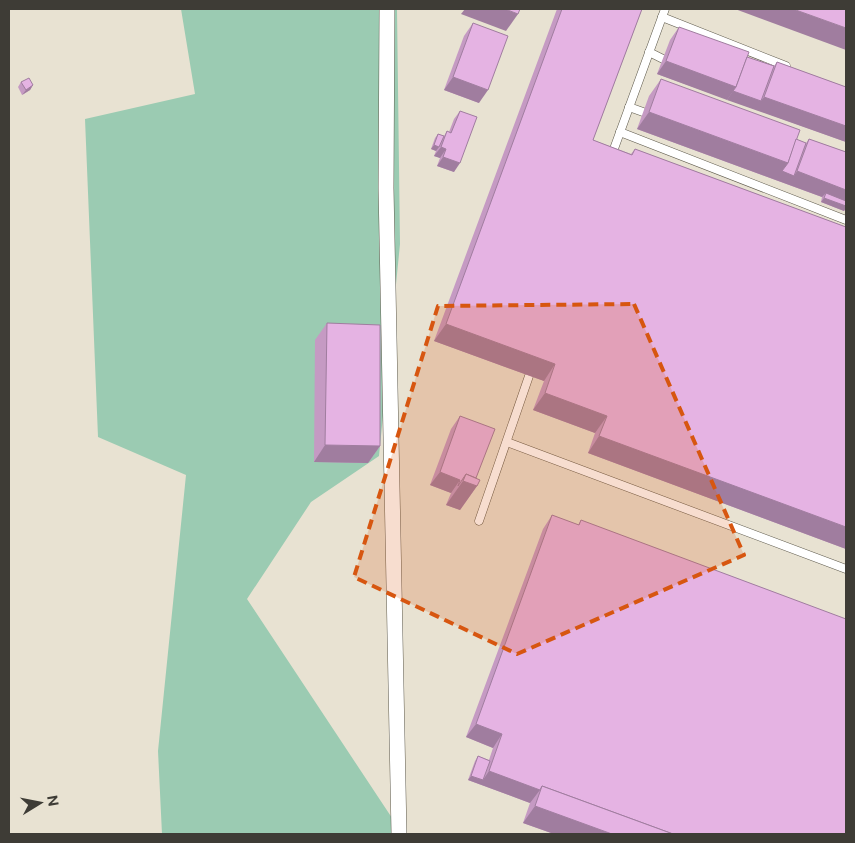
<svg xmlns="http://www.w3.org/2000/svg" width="855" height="843" viewBox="0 0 855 843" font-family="'Public Sans',sans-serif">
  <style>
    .green { fill: #9bcbb2 }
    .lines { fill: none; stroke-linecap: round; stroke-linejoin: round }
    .service-casing { stroke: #5f5b4d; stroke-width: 9 }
    .minor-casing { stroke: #5f5b4d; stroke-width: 16 }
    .service { stroke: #fff; stroke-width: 8 }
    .minor { stroke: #fff; stroke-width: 15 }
    .wall { fill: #c59ac3 }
    .shaded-wall { fill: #a07d9f }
    .building { fill: #e5b3e3; stroke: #a07d9f }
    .marked { fill: #d75610; fill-opacity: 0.2; stroke: #d75610; stroke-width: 4; stroke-dasharray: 10 6; stroke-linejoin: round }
  </style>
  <rect width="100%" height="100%" fill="#e8e2d2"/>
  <path class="green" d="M181,9H397L400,244L379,456L311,502L247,599L398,827L399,834H162L158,751L186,475L98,437L85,119L195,94Z"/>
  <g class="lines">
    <defs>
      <g id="service">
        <path d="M662,17L786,66"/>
        <path d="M649,52L663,59"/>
        <path d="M629,107L643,112"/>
        <path d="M620,132L846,220"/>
        <path d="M611,157L665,9"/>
        <path d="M507,442L846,569"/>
        <path d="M479,521L529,376"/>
      </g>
      <path id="minor" d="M387,9L386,188L399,834"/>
    </defs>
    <use href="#service" class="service-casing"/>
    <use href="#minor" class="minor-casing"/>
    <use href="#service" class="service"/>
    <use href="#minor" class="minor"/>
  </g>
  <g class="wall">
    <path d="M557,9H642L593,140L631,154L635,149L846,227V549L588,453L595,433L533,410L544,381L434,341Z"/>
    <path d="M473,23L479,103L444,90L464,36Z"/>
    <path d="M679,27L747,57L774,66L777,62L846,87V142L657,74L670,40Z"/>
    <path d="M661,79L796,139L806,143L809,139L846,152V208L844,211L821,202L822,197L637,129L649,96Z"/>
    <path d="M21,82L33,85L30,90L22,95L18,87Z"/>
    <path d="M460,111L454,172L437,166L440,158L434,156L436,151L431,149L435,138L438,134L444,136L447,131L449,132L454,119Z"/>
    <path d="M327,323L380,446L368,463L314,462L315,340Z"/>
    <path d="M460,416L476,478L477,486L460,510L446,505L451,493L430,485L451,429Z"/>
    <path d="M552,515L578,525L581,520L846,834H554L523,823L530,803L468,780L475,761L478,756L489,760L493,748L466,737L543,529Z"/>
  </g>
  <g class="shaded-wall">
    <path d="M465,9H505L518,14L506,31L461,14Z"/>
    <path d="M735,9H793L846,28V50Z"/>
    <path d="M666,61L736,87L727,100L657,74Z"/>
    <path d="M453,77L488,90L479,103L444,90Z"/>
    <path d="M33,85L30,90L22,95L26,90Z"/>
    <path d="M733,91L761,101L764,97L846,126V142L727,100Z"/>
    <path d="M649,112L788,163L794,176L797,171L846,190V206L826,193L822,197L637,129Z"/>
    <path d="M434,145L439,147L436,151L431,149Z"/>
    <path d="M441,147L446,149L440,158L434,156Z"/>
    <path d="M443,157L460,163L454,172L437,166Z"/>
    <path d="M824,198L846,206V208L844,211L821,202Z"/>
    <path d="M446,324L555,364L544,381L434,341Z"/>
    <path d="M545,393L607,416L595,433L533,410Z"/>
    <path d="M599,436L846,527V549L588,453Z"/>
    <path d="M325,445L380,446L368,463L314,462Z"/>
    <path d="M440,472L460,480L451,493L430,485Z"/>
    <path d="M463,481L477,486L460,510L446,505Z"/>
    <path d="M476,724L502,734L493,748L466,737Z"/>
    <path d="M489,771L540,790L530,803L468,780L471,776L483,780Z"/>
    <path d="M535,806L612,834H554L523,823Z"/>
  </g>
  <g class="building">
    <path d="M505,9H520L518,14Z"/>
    <path d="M562,9H642L593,140L632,155L635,149L846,227V527L599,436L607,416L545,393L555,364L446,324Z"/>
    <path d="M793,9H846V28Z"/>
    <path d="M473,23L508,36L488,90L453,77Z"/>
    <path d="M679,27L749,52L736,87L666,61Z"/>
    <path d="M747,57L774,66L761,101L733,91L736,87Z"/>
    <path d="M777,62L846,87V126L764,97Z"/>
    <path d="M29,78L33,85L26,90L21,82Z"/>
    <path d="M661,79L800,130L788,163L649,112Z"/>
    <path d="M460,111L477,117L460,163L443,157L446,149L441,147L447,131L451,133Z"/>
    <path d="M438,134L444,136L439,147L434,145Z"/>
    <path d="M796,139L806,143L794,176L782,171L788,163Z"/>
    <path d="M809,139L846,152V190L797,171Z"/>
    <path d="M826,193L846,201V206L824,198Z"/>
    <path d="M327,323L380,325V446L325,445Z"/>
    <path d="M460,416L495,429L476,478L466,474L458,486L460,480L440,472Z"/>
    <path d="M466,474L480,480L477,486L463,481Z"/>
    <path d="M552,515L579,525L581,520L846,619V834H673L542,786L540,790L489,771L502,734L476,724Z"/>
    <path d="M478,756L490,761L483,780L471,776Z"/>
    <path d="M542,786L673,834H612L535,806Z"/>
  </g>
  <path class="marked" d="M634,304L744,555L517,654L354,577L438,306Z"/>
  <rect width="855" height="843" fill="none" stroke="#3e3c36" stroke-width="20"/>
  <g transform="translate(40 803) rotate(80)" stroke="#e8e2d2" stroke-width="4" paint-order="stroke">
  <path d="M0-4L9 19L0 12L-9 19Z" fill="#3e3c36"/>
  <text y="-8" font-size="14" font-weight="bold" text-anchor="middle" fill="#3e3c36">N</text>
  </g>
</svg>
